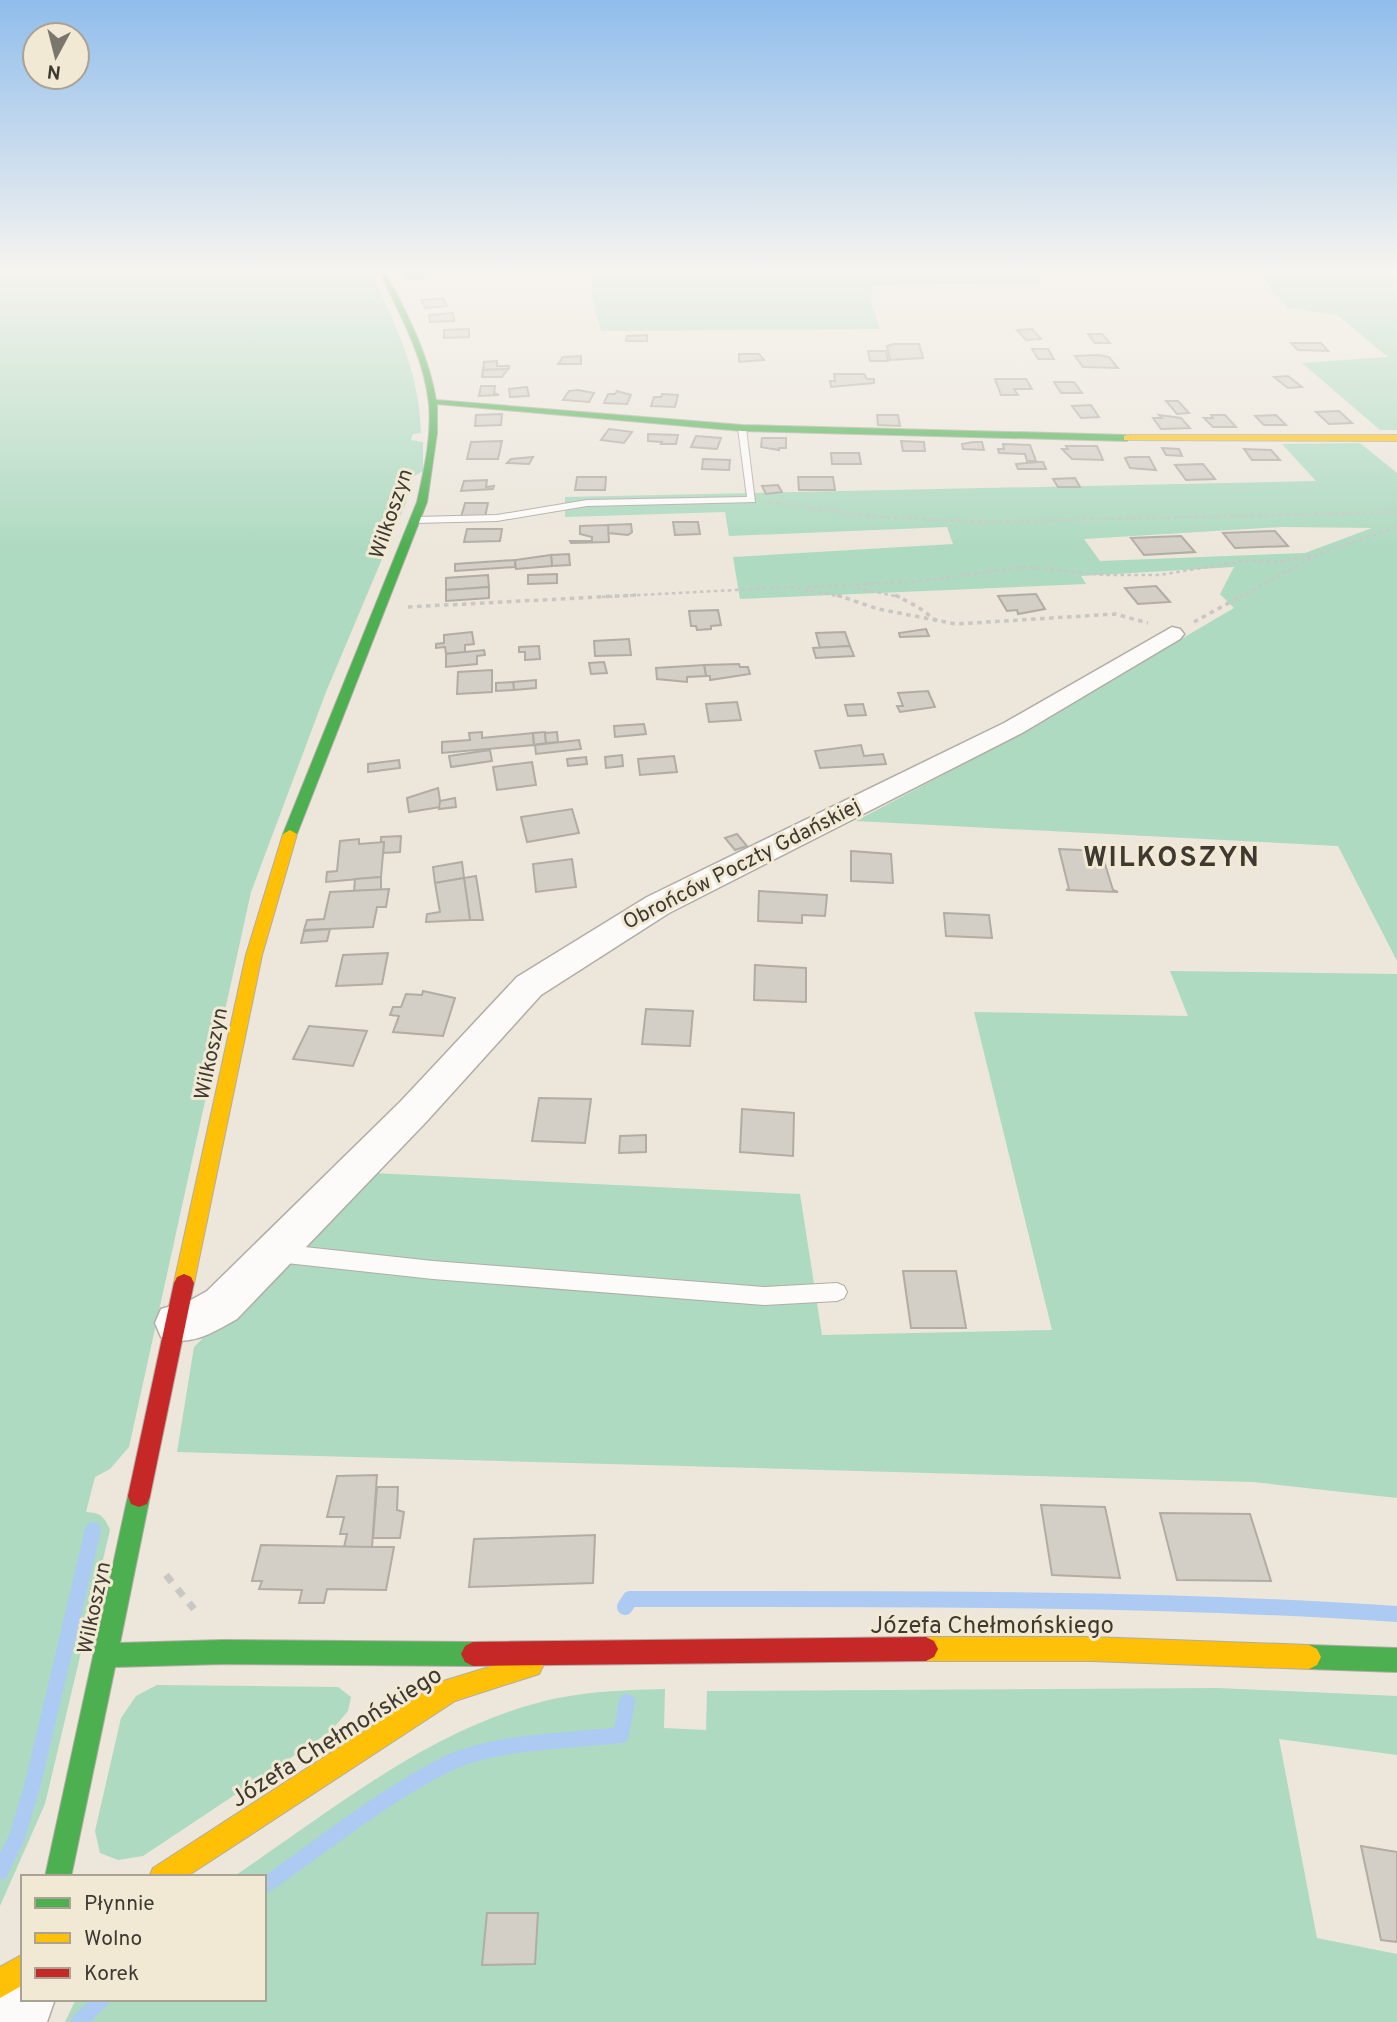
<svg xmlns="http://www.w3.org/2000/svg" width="1397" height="2022" viewBox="0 0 1397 2022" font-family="Overpass,sans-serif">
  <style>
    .green { fill: #aedac1; fill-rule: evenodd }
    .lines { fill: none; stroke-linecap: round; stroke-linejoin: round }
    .stream { stroke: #adcbf2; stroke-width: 16 }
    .building { fill: #d3cec6; stroke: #b1ada4; stroke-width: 2 }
    .lane-casing { stroke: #b1ada5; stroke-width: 2 }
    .street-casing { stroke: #b1ada5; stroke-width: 3 }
    .fast-casing { stroke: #b1ada5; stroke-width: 2 }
    .slow-casing { stroke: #b1ada5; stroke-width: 2 }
    .jam-casing { stroke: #b1ada5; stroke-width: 2 }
    .path-far2 { stroke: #c9c7c4; stroke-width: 2.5; stroke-dasharray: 3.5 3.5; stroke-linecap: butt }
    .path-far1 { stroke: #c9c7c4; stroke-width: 3.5; stroke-dasharray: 4.5 4.5; stroke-linecap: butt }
    .path { stroke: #c9c7c4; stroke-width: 7; stroke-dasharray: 9 9; stroke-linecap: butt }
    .lane { fill: #fcfbfa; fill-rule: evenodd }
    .street { fill: #fcfbfa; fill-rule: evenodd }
    .fast { fill: #4caf50; fill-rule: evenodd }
    .slow { fill: #ffc107; fill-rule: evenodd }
    .jam { fill: #c62828; fill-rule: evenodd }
    .labels { text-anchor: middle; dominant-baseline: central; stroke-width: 6; stroke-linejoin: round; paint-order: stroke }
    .street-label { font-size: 21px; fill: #3e3a32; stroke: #f2e9d5 }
    .near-street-label { font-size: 24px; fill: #3e3a32; stroke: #f2e9d5 }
    .district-label { font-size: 28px; font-weight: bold; letter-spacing: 2px; fill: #3e3a32; stroke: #f2e9d5 }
  </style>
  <rect width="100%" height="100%" fill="#ece6db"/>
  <g class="green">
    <path d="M0,267H368C395,324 419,369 421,433L413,434L411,440L423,442V471L411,478L406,502L326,692L251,892L129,1447L110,1469L95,1477L86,1512C101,1513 104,1516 110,1530L45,1804L0,1906Z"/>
    <path d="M521,267H1033L1041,283L874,285L870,299L880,329L601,331L591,294L594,276L523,277Z"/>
    <path d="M1253,267H1397V430H1380L1302,363L1388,357L1337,315L1288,308Z"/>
    <path d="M1360,443L1397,473V961L1338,846L856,821L1009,740L1234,608L1220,594L1234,567L1081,576L1086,584L740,599L733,557L953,544L947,527L729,536L725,512L565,517V497L1316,481L1282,444ZM1282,527L1372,528L1305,553L1100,561L1084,539Z"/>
    <path d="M1170,971L1397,974V1498L1253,1482L177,1452L194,1347L373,1173L800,1194L822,1335L1052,1330L974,1012L1188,1016Z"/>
    <path d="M157,1685L338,1687L351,1697L348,1711L331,1731L143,1856L118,1860L100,1853L95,1831L121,1718L136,1696Z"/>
    <path d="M1218,1688L1397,1696V1755L1279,1739L1317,1938L1397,1954V2022H65L76,1999H264V1877H233C334,1809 437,1723 558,1698C593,1691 629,1690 665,1689L664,1728L706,1730L707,1691Z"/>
  </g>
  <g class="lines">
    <g class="stream">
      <path d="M625,1607L630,1599C886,1599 1141,1597 1397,1614"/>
      <path d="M0,1872L17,1837L33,1783L93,1530"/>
      <path d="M264,1886C320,1847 386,1794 447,1764C494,1741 569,1741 621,1735L627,1702"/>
      <path d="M79,2022L102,1999"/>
    </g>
  </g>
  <g class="building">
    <path d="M423,272L431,275L409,280L406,274Z"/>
    <path d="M443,298L447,306L425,308L421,300Z"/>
    <path d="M453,313L454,321L430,322L429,315Z"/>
    <path d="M469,329V337L444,338V330Z"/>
    <path d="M1032,329L1041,339L1026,340L1017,330Z"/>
    <path d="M1088,334H1102L1110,343H1095Z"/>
    <path d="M647,335V341H626L627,336Z"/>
    <path d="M1291,343H1321L1328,351L1298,350Z"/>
    <path d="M894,344H919L923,358L890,360L887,346Z"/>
    <path d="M1032,349H1048L1054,359H1038Z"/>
    <path d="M868,351H886L888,361H870Z"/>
    <path d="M739,354H759L764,360L739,362Z"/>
    <path d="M1098,355L1109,357L1118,368L1083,367L1075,356Z"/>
    <path d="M581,356V364H558L563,357Z"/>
    <path d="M497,361V366H509V369L483,370L484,362Z"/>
    <path d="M508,369L502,377H482L483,370Z"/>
    <path d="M834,374H864L867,379H874V383L831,387L830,381H835Z"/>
    <path d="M1288,376L1302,387L1288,388L1274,377Z"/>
    <path d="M995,379H1026L1032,389H1014L1018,395H1001Z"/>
    <path d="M1054,382H1074L1082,393H1061Z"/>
    <path d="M481,386H495L494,393L499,395L479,396Z"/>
    <path d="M527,387L529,396L510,397L509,389Z"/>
    <path d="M578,390L594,393L589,402L563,400L569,391Z"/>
    <path d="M617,391L631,395L627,404L604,403L608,394H615Z"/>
    <path d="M662,394L678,395L675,407L651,406L654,397H661Z"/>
    <path d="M1166,401H1178L1189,413L1177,414Z"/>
    <path d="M1091,405L1099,417L1081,418L1072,406Z"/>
    <path d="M1339,411L1352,423L1329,424L1316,412Z"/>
    <path d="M502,414L501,425L475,426L476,415Z"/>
    <path d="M877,415H898L900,426L878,425Z"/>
    <path d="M1159,415L1181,418L1190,428L1161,429L1153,418H1162Z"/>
    <path d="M1211,415H1225L1236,427H1213L1204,418H1213Z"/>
    <path d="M1276,415L1286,425H1264L1255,416Z"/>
    <path d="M609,429L632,432L624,443L601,440Z"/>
    <path d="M648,434L678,435L676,444H661L662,442L648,441Z"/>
    <path d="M696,436L721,438L717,449L691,447Z"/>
    <path d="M762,438H786V448H779V450L761,447Z"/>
    <path d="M502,441L498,459H467L471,442Z"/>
    <path d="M901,441L924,442L925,451H903Z"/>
    <path d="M973,442H982L984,450L963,449L962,444Z"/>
    <path d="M1003,444L1030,445L1036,461H1027L1025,454L999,453L998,449H1004Z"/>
    <path d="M1066,446H1097L1103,460L1072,459L1062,449H1068Z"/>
    <path d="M1162,448L1179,449L1182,456L1166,455Z"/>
    <path d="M1244,449L1271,450L1280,460H1252Z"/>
    <path d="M831,453H859L861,464H832Z"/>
    <path d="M533,457L529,464L507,463L511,459Z"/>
    <path d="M1129,457H1149L1156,470L1130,468L1125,458Z"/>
    <path d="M703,459L730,460L729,470L702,469Z"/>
    <path d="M1038,462H1043L1046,469H1018L1016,464Z"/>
    <path d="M1203,464L1215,479L1186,480L1175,465Z"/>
    <path d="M577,477H606L605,490H575Z"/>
    <path d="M798,477H833L835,490H799Z"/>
    <path d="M1075,478L1080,487H1058L1053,479Z"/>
    <path d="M487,480L486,487L494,486L493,489L461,491L464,481Z"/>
    <path d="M778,485L782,492L766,494L762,486Z"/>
    <path d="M465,503H488L485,517H461Z"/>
    <path d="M673,522H698L700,534L675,535Z"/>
    <path d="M631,524L632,532L628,535L608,533V525Z"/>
    <path d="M608,525L609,542L571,543L570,541H592V537L580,534V526Z"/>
    <path d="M467,529H502L500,541L464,542Z"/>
    <path d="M1275,531L1288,546L1235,548L1223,533Z"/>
    <path d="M1181,536L1195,552L1144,555L1131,538Z"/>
    <path d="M569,554L570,565L552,566L551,555Z"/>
    <path d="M551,555L552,566L516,569L515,560Z"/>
    <path d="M515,560V567L455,571V564Z"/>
    <path d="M557,574V583L528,584V575Z"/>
    <path d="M488,575L489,587L446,590V578Z"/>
    <path d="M1156,586L1170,602L1138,604L1125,588Z"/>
    <path d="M489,587V598L446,601V590Z"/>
    <path d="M1036,594L1045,609L1018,614L1017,610L1007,611L998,596Z"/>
    <path d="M718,610L721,625L711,626V629L697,630L696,626H691L689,611Z"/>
    <path d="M926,629L929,636L900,637L899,633Z"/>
    <path d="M472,632L474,644L465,645V652L446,654L445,647L436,648V644L444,643V635Z"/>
    <path d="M845,632L850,646L820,648L816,633Z"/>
    <path d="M629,639L631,655L595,656L594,641Z"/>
    <path d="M539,646L540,659L525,660V652H519V647Z"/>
    <path d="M850,646L854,656L816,658L813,648Z"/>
    <path d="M484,650L485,655L477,656V664L446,667V654Z"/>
    <path d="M604,662L607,673L591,674L589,663Z"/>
    <path d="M739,664L740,667H748L750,674L710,680V676H706L704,665Z"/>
    <path d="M704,665L706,676L687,677V682L657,679L656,668Z"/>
    <path d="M492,670V692L457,694L458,672Z"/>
    <path d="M536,680V688L514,690L513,682Z"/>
    <path d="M513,682L514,690L496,691V683Z"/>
    <path d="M928,691L935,707L900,712L897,706H903L898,693Z"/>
    <path d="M737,702L741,720L709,722L706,704Z"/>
    <path d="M863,704L866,715L848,716L845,705Z"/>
    <path d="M644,724L646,734L615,737L614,726Z"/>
    <path d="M482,732V738L533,733L534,745L442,753V742L470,740L469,733Z"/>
    <path d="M545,732L546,743L534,745L533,733Z"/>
    <path d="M557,732L558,742L546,743L545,733Z"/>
    <path d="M579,740L581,749L536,754L535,745Z"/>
    <path d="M861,745L864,756L883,754L886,764L820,768L815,751Z"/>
    <path d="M490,750L492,761L451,767L449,756Z"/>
    <path d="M622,755L623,766L606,768L605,757Z"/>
    <path d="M674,756L677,772L640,775L638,759Z"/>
    <path d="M586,757L587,764L568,766L567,759Z"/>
    <path d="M399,760L400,768L368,772V764Z"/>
    <path d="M532,762L536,785L497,790L493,767Z"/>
    <path d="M438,788L441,807L409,812L407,798Z"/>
    <path d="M455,798L456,807L439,809L440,801Z"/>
    <path d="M572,809L579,833L527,842L521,817Z"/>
    <path d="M737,834L747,846L735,850L725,838Z"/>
    <path d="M401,836L400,852L383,853L384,842H381V837Z"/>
    <path d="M359,839V844L384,842L381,877L326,882L327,872L337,871L340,841Z"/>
    <path d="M1059,849L1101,851L1113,890L1118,892L1066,890L1069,889Z"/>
    <path d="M851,851L891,854L893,883L851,881Z"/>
    <path d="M572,859L576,887L536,892L533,864Z"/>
    <path d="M462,862L464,878L435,883L433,867Z"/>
    <path d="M476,876L483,920H470L464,878Z"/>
    <path d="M381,877V890L354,891L355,879Z"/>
    <path d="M464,878L470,920L426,922L427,914L440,912L435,883Z"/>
    <path d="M389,889L386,907H377L373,927L304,930L307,920L324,919L330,892Z"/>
    <path d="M759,891L827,895L825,916L802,915V923L758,921Z"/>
    <path d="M944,913L989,915L992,938L946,936Z"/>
    <path d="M330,929L327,941L301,943L304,931Z"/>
    <path d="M388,953L382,984L336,986L343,955Z"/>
    <path d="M755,965L806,968V1002L754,1000Z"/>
    <path d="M423,991L455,998L443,1036L393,1032L399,1016L390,1015L393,1007H401L406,994L422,995Z"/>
    <path d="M646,1009L693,1011L690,1046L642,1044Z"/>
    <path d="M309,1026L367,1031L353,1066L293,1059Z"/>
    <path d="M539,1098L591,1099L585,1143L532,1141Z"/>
    <path d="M742,1109L794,1113L793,1156L740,1152Z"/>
    <path d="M646,1135V1152L619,1153L620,1136Z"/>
    <path d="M903,1271H956L966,1328H911Z"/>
    <path d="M377,1475L372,1547H344L347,1534H340L344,1517H327L337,1476Z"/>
    <path d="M377,1487H398L397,1510L404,1512L400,1538H373Z"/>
    <path d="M1041,1505L1105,1507L1120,1578L1052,1575Z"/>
    <path d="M1160,1513L1250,1514L1271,1581L1177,1580Z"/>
    <path d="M595,1535L593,1583L469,1587L474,1539Z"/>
    <path d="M261,1545L372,1547H394L386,1590L327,1589L324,1603H299L302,1590L259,1589L262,1581H252Z"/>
    <path d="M1361,1846L1397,1852V1942L1381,1940Z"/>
    <path d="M487,1913H538L535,1964L482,1965Z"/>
  </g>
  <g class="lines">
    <defs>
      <g id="lane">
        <path d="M742,425L746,428L755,502L587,506L497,521L415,523L410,520L415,517L497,515L587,500L747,497L738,428Z"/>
        <path d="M277,1244L433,1261L765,1287L837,1283L844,1286L847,1292L844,1298L837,1301L765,1305L433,1279L277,1262L270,1259L268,1253L270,1247Z"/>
      </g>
      <g id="street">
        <path d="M1172,627L1180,629L1184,634L1180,639L1022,733L669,913L541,995L427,1121L237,1319C212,1333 189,1348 161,1337L155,1323L161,1309L191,1300L207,1291L401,1101L517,977L647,897L1004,723Z"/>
        <path d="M23,1970V1999H55L47,2022H0V1988L4,1978Z"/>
      </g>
      <g id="fast">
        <path d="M377,267H383C405,310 428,352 436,400L742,425L1127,435L1131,438L1127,441L742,431L437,404V433L427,502L297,834L290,838L283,834L417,502C424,470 432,437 429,404C424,355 398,311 377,267Z"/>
        <path d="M139,1485L147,1488L150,1496L120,1643L223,1640L473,1642L481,1646L485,1654L481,1662L473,1666L223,1664L115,1667L71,1877H45L128,1496L131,1488Z"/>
        <path d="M1309,1645L1397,1648V1672L1309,1669L1301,1665L1297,1657L1301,1649Z"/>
      </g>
      <g id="slow">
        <path d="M1127,435H1397V441L1124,440V436Z"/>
        <path d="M290,830L297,834L262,955L194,1283L191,1289L184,1292L177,1289L174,1283L246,955L283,834Z"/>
        <path d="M926,1637H1092L1309,1645L1317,1649L1321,1657L1317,1665L1309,1669L1092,1661H926L918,1657L914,1649L918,1641Z"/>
        <path d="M531,1654L539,1658L543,1666L539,1674L455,1701L186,1877H149L153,1868L440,1682Z"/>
        <path d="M23,1954V1985L0,1998V1967Z"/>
      </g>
      <g id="jam">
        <path d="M184,1274L191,1277L194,1283L150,1496L147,1504L139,1507L131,1504L128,1496L174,1283L177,1277Z"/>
        <path d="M926,1637L934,1641L938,1649L934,1657L926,1661L473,1666L465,1662L461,1654L465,1646L473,1642Z"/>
      </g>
    </defs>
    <use href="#lane" class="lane-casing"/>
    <use href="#street" class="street-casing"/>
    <use href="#fast" class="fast-casing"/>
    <use href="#slow" class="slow-casing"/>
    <use href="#jam" class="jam-casing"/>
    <g class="path-far2">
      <path d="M769,502L876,517L984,522L1397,512"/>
      <path d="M807,587L913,582L1026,567L1104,575H1160L1243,561H1285L1313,555"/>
      <path d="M857,588L900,597"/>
      <path d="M602,597L792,587L842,597"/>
      <path d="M1240,597L1321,553L1397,527"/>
    </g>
    <g class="path-far1">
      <path d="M837,595L878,609L956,624L1115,614L1148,623"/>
      <path d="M895,595L918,607L937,621"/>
      <path d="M408,607L636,595"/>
      <path d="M1194,622L1243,595"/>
    </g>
    <path class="path" d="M166,1575L194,1609"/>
    <use href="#lane" class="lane"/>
    <use href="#street" class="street"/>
    <use href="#fast" class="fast"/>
    <use href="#slow" class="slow"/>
    <use href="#jam" class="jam"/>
  </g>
  <linearGradient id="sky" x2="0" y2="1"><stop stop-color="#90bdec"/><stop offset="0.49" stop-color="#f6f4ef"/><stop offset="1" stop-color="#f6f4ef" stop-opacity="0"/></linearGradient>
  <rect width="1397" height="550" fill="url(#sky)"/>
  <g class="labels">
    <g class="street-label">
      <text transform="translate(392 514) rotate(-71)">Wilkoszyn</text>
      <text transform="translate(742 865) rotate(-27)">Obrońców Poczty Gdańskiej</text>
      <text transform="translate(212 1054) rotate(-78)">Wilkoszyn</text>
      <text transform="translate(95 1608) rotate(-78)">Wilkoszyn</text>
    </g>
    <g class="near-street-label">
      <text x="992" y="1627">Józefa Chełmońskiego</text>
      <text transform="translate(337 1738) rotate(-32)">Józefa Chełmońskiego</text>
    </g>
    <g class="district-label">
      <text x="1172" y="859">WILKOSZYN</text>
    </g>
  </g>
  <rect x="21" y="1875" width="245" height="126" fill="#f2e9d5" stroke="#aaa394" stroke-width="2"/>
  <rect x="35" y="1898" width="35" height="10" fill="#4caf50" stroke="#aaa394" stroke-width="2"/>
  <text x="84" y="1910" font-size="21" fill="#3e3a32">Płynnie</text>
  <rect x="35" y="1933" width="35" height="10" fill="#ffc107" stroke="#aaa394" stroke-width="2"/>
  <text x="84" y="1945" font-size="21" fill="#3e3a32">Wolno</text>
  <rect x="35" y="1968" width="35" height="10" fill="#c62828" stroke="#aaa394" stroke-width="2"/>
  <text x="84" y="1980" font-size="21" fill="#3e3a32">Korek</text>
  <g transform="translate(56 56) rotate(187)"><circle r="33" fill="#f2e9d5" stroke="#aaa394" stroke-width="2"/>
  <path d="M0-5L12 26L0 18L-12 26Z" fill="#7b766d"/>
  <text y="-10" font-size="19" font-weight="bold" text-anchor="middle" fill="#3e3a32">N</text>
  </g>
</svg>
